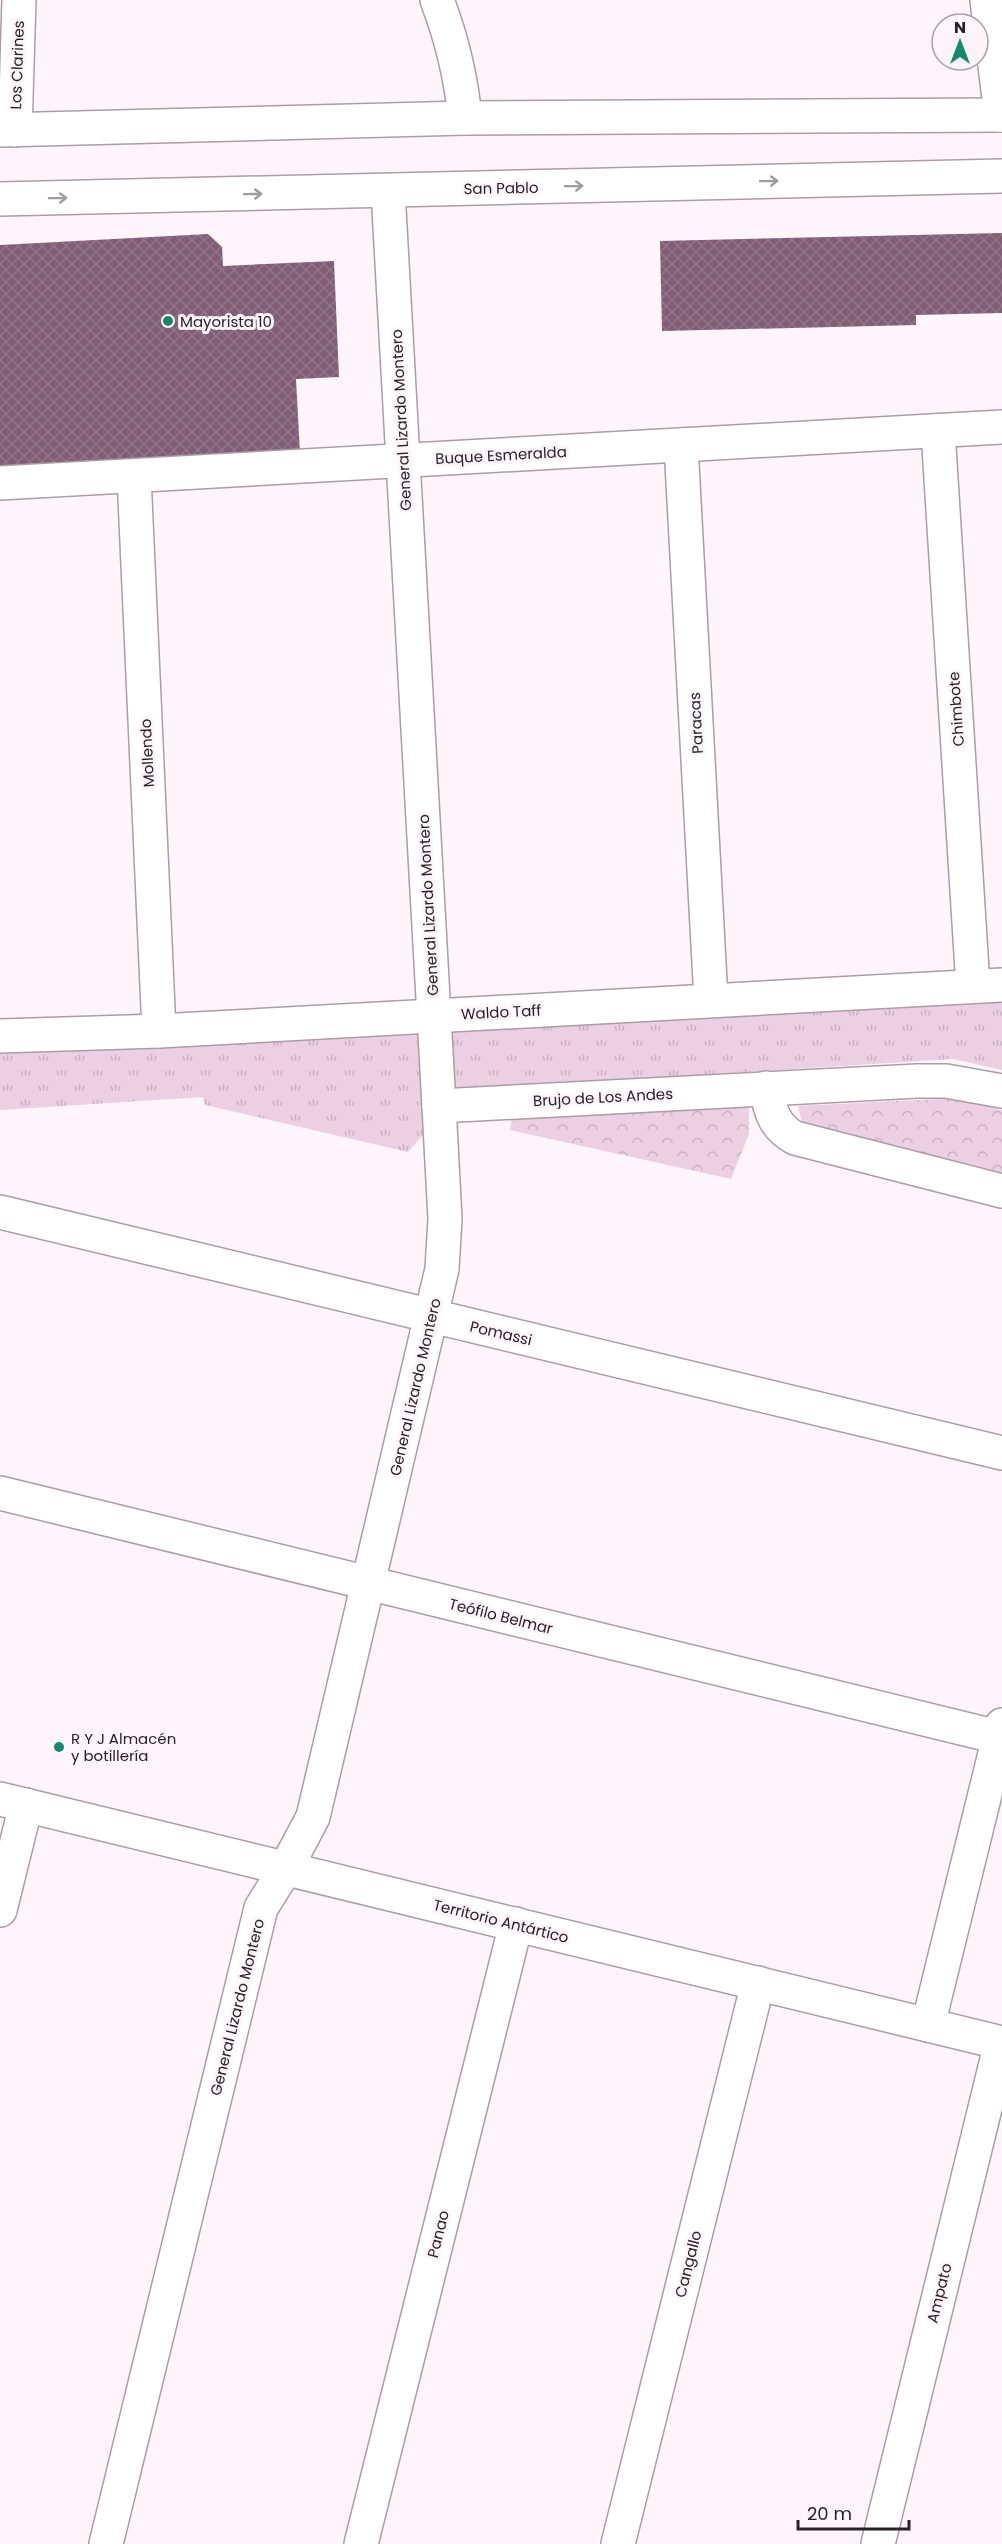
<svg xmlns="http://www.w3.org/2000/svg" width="1002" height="2544" viewBox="0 0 1002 2544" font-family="Poppins,sans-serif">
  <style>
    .grass { fill: url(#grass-tufts) }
    .park { fill: url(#park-crowns) }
    .building { fill: url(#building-cross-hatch) }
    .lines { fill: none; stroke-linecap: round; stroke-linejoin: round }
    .street-casing { stroke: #ac9ca6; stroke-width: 36 }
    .secondary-casing { stroke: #ac9ca6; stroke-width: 36 }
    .primary-casing { stroke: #ac9ca6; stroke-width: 36 }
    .street { stroke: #fff; stroke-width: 33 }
    .secondary { stroke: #fff; stroke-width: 33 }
    .primary { stroke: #fff; stroke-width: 33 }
    .oneway { stroke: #9e9c9d }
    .poi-dot { fill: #128b6d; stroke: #fef4fa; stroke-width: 2 }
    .labels { text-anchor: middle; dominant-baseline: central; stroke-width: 6; stroke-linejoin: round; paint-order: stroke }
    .street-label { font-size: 15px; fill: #282226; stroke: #fef4fa }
    .poi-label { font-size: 15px; fill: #282226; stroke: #fef4fa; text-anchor: start }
  </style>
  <defs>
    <pattern id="grass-tufts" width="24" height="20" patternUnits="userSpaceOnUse" patternTransform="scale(1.5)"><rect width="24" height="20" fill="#eccfe1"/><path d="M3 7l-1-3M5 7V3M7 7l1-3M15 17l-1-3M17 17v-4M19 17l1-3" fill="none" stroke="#cab1c1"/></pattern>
    <pattern id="park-crowns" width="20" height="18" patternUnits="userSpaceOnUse" patternTransform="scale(1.5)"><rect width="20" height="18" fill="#eccfe1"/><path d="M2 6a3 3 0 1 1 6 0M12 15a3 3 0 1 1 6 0" fill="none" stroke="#cab1c1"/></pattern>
    <pattern id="building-cross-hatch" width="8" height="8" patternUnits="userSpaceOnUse" patternTransform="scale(1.5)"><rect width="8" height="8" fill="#815e75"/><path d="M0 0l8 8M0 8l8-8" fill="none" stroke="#907687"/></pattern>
  </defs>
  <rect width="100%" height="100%" fill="#fef4fa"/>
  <path class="grass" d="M1002,999V1070L953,1059L462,1090L408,1152L205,1105L203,1097L0,1110V1050Z"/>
  <g class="park">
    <path d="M956,1098L1002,1110V1175L803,1127L798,1106Z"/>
    <path d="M749,1104V1134L731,1179L510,1130L512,1117Z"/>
  </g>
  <g class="building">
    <path d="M1002,233V313L916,315V325L662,331L660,241Z"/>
    <path d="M208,234L222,247L223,266L334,261L339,377L296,379L300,453L0,468V245Z"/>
  </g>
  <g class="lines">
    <defs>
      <g id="street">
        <path d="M437,0C452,39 461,77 465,118"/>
        <path d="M15,130L19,0"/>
        <path d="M0,199L1002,176"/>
        <path d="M938,431L973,986"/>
        <path d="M681,445L711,1000"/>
        <path d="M134,476L159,1031"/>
        <path d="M0,483L1002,427"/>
        <path d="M766,1088C770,1110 774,1127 795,1138L1002,1191"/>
        <path d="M439,1106L917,1081H946L1002,1091"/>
        <path d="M0,1212L1002,1453"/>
        <path d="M0,1493L1002,1738"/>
        <path d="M0,1910L26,1805"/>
        <path d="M928,2025L1002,1725"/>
        <path d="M106,2544L261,1908L286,1868L313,1817L442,1269L445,1219L439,1106L388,191"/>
        <path d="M361,2544L516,1924"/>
        <path d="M618,2544L758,1983"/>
        <path d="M878,2544L1001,2043"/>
      </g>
      <g id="secondary">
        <path d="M987,0L1001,115"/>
        <path d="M0,1036L159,1031L1002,985"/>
        <path d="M0,1799L1002,2043"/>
      </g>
      <path id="primary" d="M0,130L465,118L1002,115"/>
    </defs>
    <use href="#street" class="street-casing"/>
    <use href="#secondary" class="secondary-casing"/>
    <use href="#primary" class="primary-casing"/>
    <use href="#street" class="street"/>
    <use href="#secondary" class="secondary"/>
    <use href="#primary" class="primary"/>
  </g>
  <defs><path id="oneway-shaft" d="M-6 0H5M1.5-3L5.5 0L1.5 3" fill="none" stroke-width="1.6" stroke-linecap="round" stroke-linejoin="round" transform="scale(1.5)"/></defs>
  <g class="oneway">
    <use href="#oneway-shaft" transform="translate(769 181) rotate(-1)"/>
    <use href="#oneway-shaft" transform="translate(574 186) rotate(-1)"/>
    <use href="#oneway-shaft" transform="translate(253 194) rotate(-1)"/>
    <use href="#oneway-shaft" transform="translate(58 198) rotate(-1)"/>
  </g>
  <g class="poi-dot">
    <circle cx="168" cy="321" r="6"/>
    <circle cx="59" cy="1747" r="6"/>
  </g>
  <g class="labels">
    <g class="street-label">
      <text transform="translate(17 65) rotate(-88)">Los Clarines</text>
      <text transform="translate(501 188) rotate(-1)">San Pablo</text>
      <text transform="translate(401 420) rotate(-93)">General Lizardo Montero</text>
      <text transform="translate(501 455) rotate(-3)">Buque Esmeralda</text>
      <text transform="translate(956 709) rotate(-94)">Chimbote</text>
      <text transform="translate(696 723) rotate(-93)">Paracas</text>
      <text transform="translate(147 753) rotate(-93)">Mollendo</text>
      <text transform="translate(428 905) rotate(-93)">General Lizardo Montero</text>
      <text transform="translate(501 1012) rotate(-3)">Waldo Taff</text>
      <text transform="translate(603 1097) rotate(-3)">Brujo de Los Andes</text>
      <text transform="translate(501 1333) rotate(13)">Pomassi</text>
      <text transform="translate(415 1387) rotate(-77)">General Lizardo Montero</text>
      <text transform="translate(501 1616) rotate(14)">Teófilo Belmar</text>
      <text transform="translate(501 1921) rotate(14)">Territorio Antártico</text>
      <text transform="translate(237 2007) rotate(-76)">General Lizardo Montero</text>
      <text transform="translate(438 2234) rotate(-76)">Panao</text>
      <text transform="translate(688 2264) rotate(-76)">Cangallo</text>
      <text transform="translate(939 2293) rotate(-76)">Ampato</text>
    </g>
    <g class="poi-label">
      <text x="180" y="321">Mayorista 10</text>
      <text x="71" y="1738">R Y J Almacén<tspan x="71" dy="17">y botillería</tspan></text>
    </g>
  </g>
  <g transform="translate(960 42)"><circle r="28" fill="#fef4fa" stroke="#a8a0a5" stroke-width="1.5"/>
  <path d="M0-4.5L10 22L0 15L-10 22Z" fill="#128b6d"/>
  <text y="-9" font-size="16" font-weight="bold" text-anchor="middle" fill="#282226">N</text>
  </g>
  <path d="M798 2520v9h111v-9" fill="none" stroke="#282226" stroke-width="3"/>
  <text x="807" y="2520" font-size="18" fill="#282226" stroke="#fef4fa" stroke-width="4.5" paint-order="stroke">20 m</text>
</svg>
